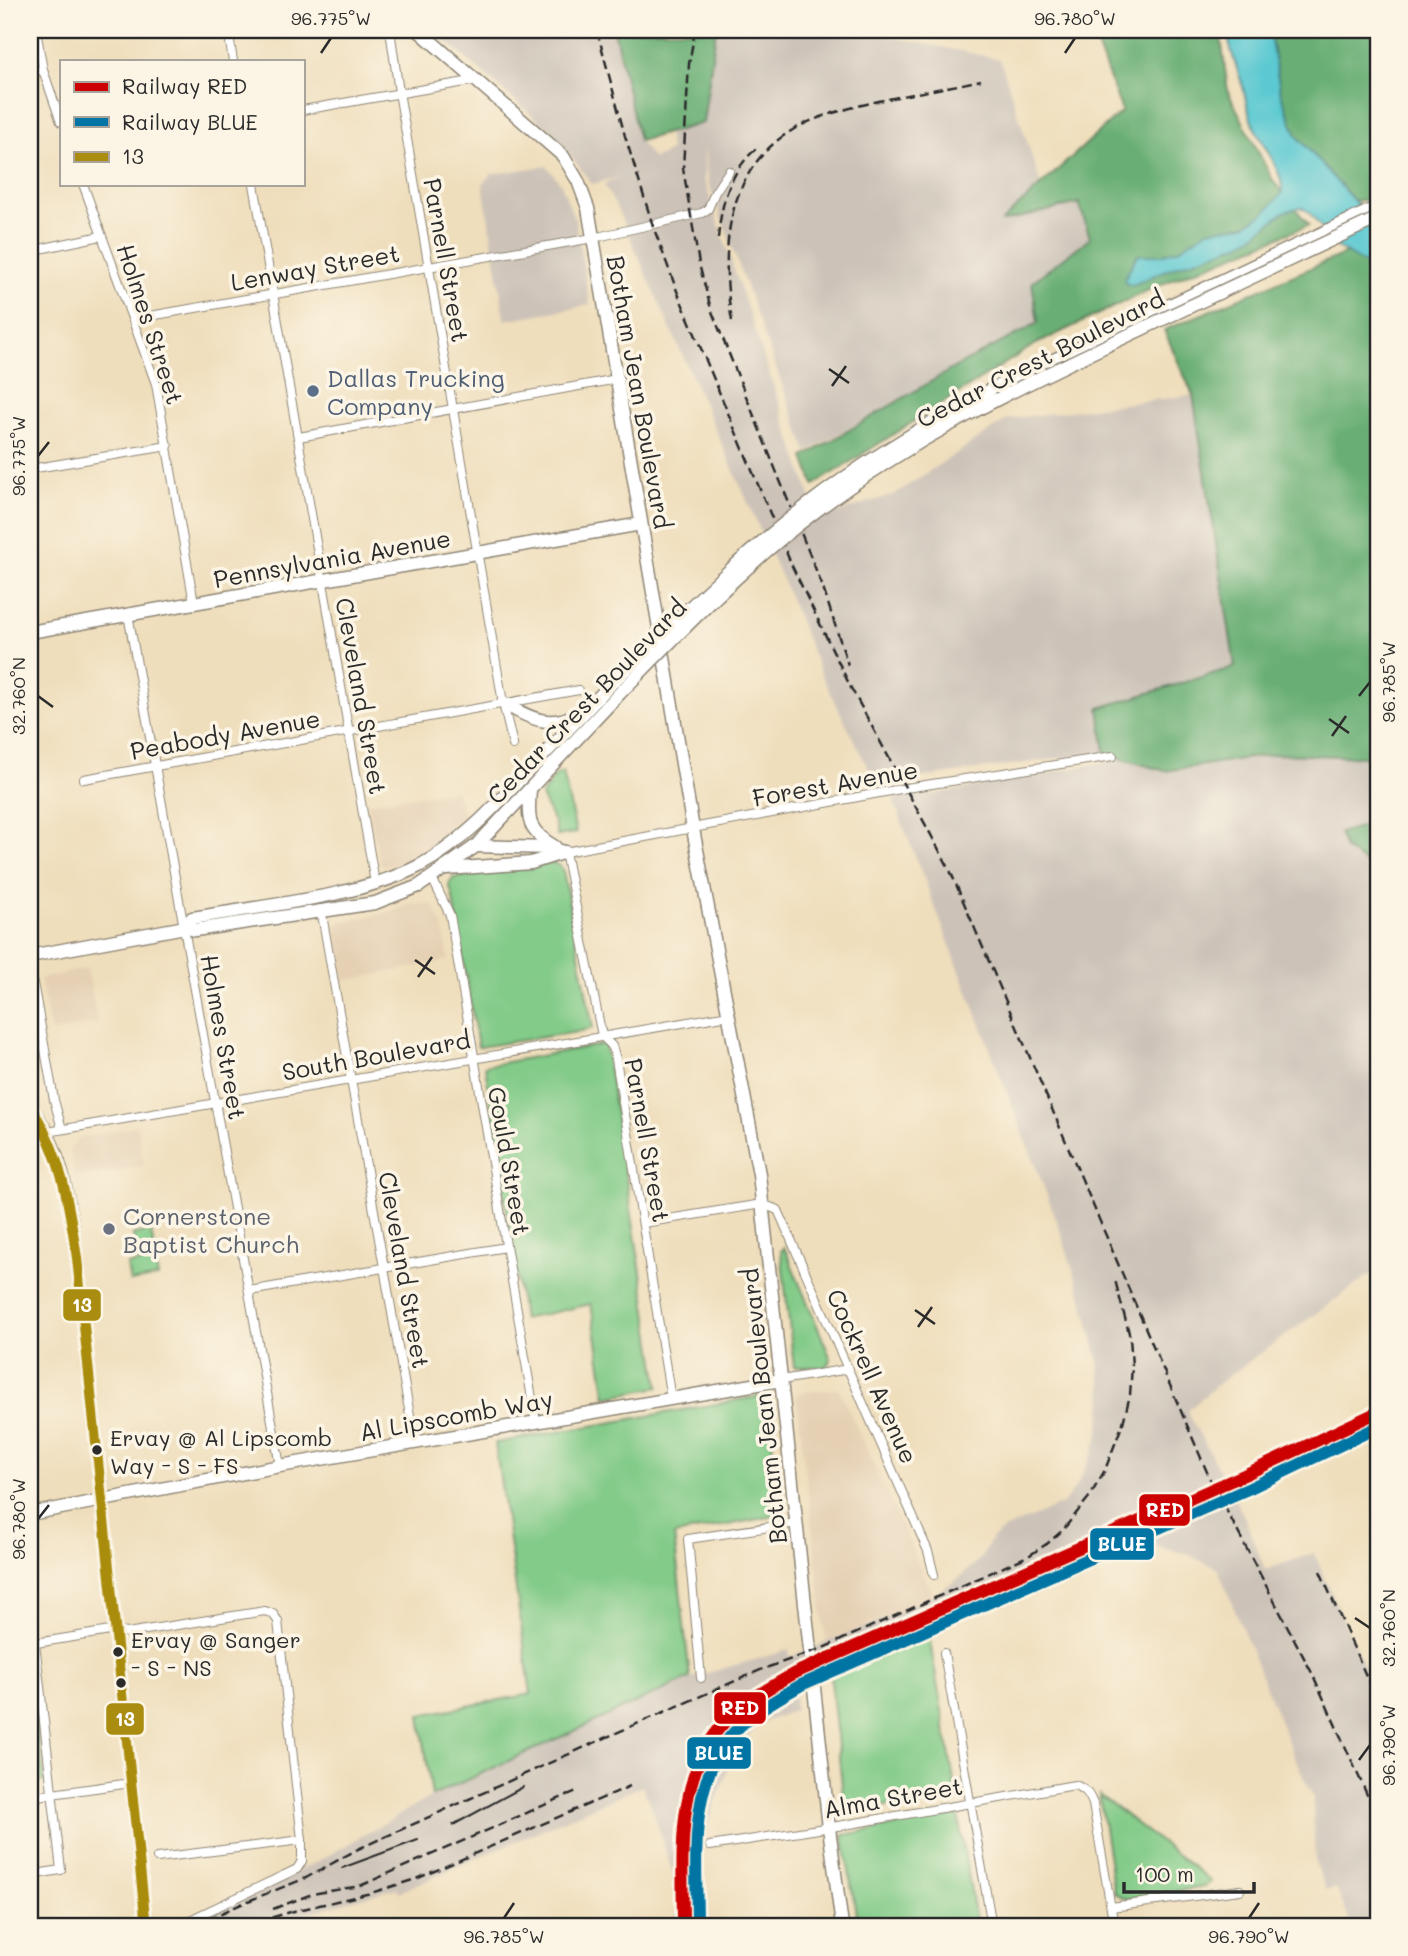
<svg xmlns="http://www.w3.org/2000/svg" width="1408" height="1956" viewBox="0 0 1408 1956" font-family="Mali,sans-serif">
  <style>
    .built { fill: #e5d0b4 }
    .industrial { fill: #ccc2b8 }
    .green { fill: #82cb88; stroke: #567b5a; stroke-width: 2 }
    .forest { fill: #69af74; stroke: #4a6d50; stroke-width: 2 }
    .water { fill: #5cc9d2; stroke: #447a7e; stroke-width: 2 }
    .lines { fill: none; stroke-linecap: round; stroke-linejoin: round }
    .street-casing { stroke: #8d8474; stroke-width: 10 }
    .secondary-casing { stroke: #8d8474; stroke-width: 15 }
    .street { stroke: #fff; stroke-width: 8 }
    .secondary { stroke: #fff; stroke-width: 12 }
    .tram { stroke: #2b2b2b; stroke-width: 2 }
    .rail { stroke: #2b2b2b; stroke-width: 2.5; stroke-dasharray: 10 5; stroke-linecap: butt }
    .secondary-bridge-casing { stroke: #8d8474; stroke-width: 15; stroke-linecap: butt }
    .secondary-bridge { stroke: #fff; stroke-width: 12 }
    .bus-1-casing { stroke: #fcf5e5; stroke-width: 16 }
    .bus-1 { stroke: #aa8c11; stroke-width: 10 }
    .rail-1-casing { stroke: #fcf5e5; stroke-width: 18 }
    .rail-2-casing { stroke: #fcf5e5; stroke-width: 18 }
    .rail-1 { stroke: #c00; stroke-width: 12 }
    .rail-2 { stroke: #0275a4; stroke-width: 12 }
    .ticks { fill: none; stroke: #2b2b2b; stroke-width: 2.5 }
    .service-dot { fill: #5c6f8a; stroke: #fcf5e5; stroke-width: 2.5 }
    .worship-dot { fill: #6b7280; stroke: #fcf5e5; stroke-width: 2.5 }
    .bus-dot { fill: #2b2b2b; stroke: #fcf5e5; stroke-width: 2.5 }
    .labels { text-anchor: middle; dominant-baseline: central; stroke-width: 7; stroke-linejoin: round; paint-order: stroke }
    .bus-label { font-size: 22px; fill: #2b2b2b; stroke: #fcf5e5; text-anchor: start }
    .street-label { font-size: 24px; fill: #2b2b2b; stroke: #fcf5e5 }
    .service-label { font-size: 24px; fill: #4e5e75; stroke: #fcf5e5; text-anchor: start }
    .worship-label { font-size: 24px; fill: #5b616d; stroke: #fcf5e5; text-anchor: start }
    .line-badge { stroke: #fcf5e5; stroke-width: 2.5 }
    .badge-label { font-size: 19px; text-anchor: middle; font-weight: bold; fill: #fff }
    .neatline { fill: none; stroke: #2b2b2b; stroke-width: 2.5 }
    .ticks-label { font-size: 18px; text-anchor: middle; fill: #2b2b2b }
  </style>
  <rect width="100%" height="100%" fill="#fcf5e5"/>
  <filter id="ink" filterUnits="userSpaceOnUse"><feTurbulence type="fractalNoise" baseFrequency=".0143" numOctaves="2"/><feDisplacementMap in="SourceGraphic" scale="14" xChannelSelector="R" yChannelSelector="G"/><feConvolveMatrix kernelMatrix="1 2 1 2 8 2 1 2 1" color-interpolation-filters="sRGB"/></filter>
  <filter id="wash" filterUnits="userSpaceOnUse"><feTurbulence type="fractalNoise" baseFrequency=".00686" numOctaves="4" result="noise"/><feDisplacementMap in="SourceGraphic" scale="28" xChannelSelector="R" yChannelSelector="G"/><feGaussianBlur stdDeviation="1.57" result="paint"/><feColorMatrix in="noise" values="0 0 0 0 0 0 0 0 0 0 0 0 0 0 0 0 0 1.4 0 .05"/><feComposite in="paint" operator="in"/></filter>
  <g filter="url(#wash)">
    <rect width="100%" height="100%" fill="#efdebc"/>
    <g class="built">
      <path d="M455,791L467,819L445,839L405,862L391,866L380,865L368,803Z"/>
      <path d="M412,904H433L443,927L449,960L344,981L335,928L340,922L383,914Z"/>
      <path d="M87,968L98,1023L51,1032L40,979Z"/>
      <path d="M137,1126L144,1166L75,1176L70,1150L78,1138Z"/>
      <path d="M839,1389L933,1595L826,1643L796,1393Z"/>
    </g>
    <g class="industrial">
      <path d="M433,30H614L639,141L653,159L670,151L666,109L671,30H856L1000,59L1041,185L1003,221L1080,203L1090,238L1032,282L1039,323L807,452L708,182L704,147V180L818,519L895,494L1008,419L1193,395L1235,667L1099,708L1105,754L1060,758L926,777L874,780L823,678L781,577L617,208L604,185L619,177L592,184L554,134Z"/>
      <path d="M547,166L561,184L576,223L590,305L505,320L483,184L491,174Z"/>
      <path d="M1275,754L1371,757L1378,777V822L1340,833L1345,849L1376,871L1378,877V1269L1219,1383L1187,1411L1244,1516L1265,1570L1314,1553L1378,1698V1926H1352L1336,1888L1326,1890L1315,1863L1313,1797L1293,1754L1218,1569L1187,1554L1154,1546L1109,1548L927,1625L928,1630L844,1666L793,1684L795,1710L758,1724L733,1757L701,1841L697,1856L698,1926H677L675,1881L651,1804L642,1786L399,1892L397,1888L261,1926H185L320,1860L432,1796L690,1678L789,1650L790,1657L874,1623L933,1595L958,1579L982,1557L992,1538L1004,1530L1064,1503L1077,1485L1092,1454L1099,1433L1103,1402L1099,1362L1083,1300L1057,1221L893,799L914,794L931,795L1120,759L1165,771Z"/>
    </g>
    <g class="green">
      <path d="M563,772L576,833L557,836L554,822L541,796L556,775Z"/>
      <path d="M554,863L560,866L563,871L593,1028L577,1032L478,1047L452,893L449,885L453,878Z"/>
      <path d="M605,1044L659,1387L606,1397L591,1304L523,1319L485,1066Z"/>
      <path d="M151,1231L155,1256L137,1259L133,1234Z"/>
      <path d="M784,1247L831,1359L829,1364L824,1367H794L781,1251Z"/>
      <path d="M155,1260L158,1277L130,1282L127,1265Z"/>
      <path d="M767,1395L780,1515L674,1535L690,1678L432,1796L420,1715L531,1694L495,1443Z"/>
      <path d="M928,1630L956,1792L845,1814L830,1671Z"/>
      <path d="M30,1685L45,1781L30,1783Z"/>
      <path d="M1099,1795L1211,1881V1882L1203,1887L1127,1899L1114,1893Z"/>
      <path d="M958,1815L977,1926H858L843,1835Z"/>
    </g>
    <g class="forest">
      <path d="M614,30H716L703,123L639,141Z"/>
      <path d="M1089,30H1220L1228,92L1273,181L1309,225L1157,286L1034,345L814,485L804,457L957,366L1038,323L1032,282L1090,238L1079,203L1001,222L1122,111L1096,43Z"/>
      <path d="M1269,30H1378V199L1354,201L1297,136L1281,94Z"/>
      <path d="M1351,251L1378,259V777L1371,757L1275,754L1165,771L1105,754L1099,708L1235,667L1193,395L1164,330Z"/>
      <path d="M1378,822V877L1376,870L1345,849L1339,833Z"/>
    </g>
    <path class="water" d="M1227,30H1269L1281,94L1297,136L1354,201L1378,222V272L1337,247L1309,212L1301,207L1284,212L1252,237L1240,244L1166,270L1133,285L1127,284L1124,280L1137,255H1161L1179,249L1208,230L1245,225L1264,213L1282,193C1284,171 1262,145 1253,124C1248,112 1246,100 1243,87C1237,66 1230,53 1227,30Z"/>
  </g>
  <g filter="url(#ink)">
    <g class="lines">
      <defs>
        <g id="street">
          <path d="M36,30L43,70L61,122"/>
          <path d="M228,30L233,61"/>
          <path d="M390,30L399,92L503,703L513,745"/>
          <path d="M30,72L43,70"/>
          <path d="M303,110L477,80"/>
          <path d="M83,184L156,384L194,603"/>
          <path d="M254,184L375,883"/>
          <path d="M30,251L101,236"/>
          <path d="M133,319L593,238L702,213L708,209L715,192L729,171"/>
          <path d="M299,437L617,379"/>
          <path d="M30,469L168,446"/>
          <path d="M128,614L280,1466"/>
          <path d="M84,779L579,690"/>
          <path d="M432,878L450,915L536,1422"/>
          <path d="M321,909L415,1444"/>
          <path d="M30,966L54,1100L62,1129"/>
          <path d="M30,1135L729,1015"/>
          <path d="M643,1223L762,1204L778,1210L928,1551L934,1575"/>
          <path d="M249,1291L506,1247"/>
          <path d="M781,1380L849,1369"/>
          <path d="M671,1399L616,1059L612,1046L602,1036L565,852L906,788L1113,756"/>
          <path d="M30,1644L116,1630L127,1633L265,1611L273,1614L278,1621L302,1840V1861L297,1869L177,1926"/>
          <path d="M944,1653L992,1926"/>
          <path d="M701,1678L688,1539L797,1523"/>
          <path d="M30,1797L131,1783"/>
          <path d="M710,1846L844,1825L1075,1785C1086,1789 1089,1794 1093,1804L1114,1926"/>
          <path d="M157,1858L302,1840"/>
          <path d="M30,1875L61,1870L35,1643"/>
          <path d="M1111,1907L1240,1890"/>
        </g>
        <g id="secondary">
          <path d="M418,30L563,156L578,181L588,208L693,829L759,1174L829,1828L842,1926"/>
          <path d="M990,390L1378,207"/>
          <path d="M30,632L641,524"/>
          <path d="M503,703C532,719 550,730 581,712"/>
          <path d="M530,791C527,821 528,831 555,847"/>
          <path d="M475,846L549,848L565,852"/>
          <path d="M447,869L531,863L565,852"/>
          <path d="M185,927L192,918C261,906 359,897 419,866C460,844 492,810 523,776C553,746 582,715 611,684"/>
          <path d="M30,956L185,927L195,930L375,903L419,886L476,846L619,694"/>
          <path d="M30,1106C64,1150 69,1205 77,1258L146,1926"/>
          <path d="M30,1514L280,1466L781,1380"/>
        </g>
      </defs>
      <use href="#street" class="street-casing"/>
      <use href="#secondary" class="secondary-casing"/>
      <use href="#street" class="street"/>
      <use href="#secondary" class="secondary"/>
      <g class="tram">
        <path d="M453,1825L523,1787"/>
        <path d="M683,1865L688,1889L689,1926"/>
        <path d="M342,1868L418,1840"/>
      </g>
      <g class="rail">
        <path d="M597,30L625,136L653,226L677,291L792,566L851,688L949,868L1210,1479L1312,1673L1378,1819"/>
        <path d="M695,30L689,64L683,168L699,264L711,309L822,585L848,665"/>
        <path d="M718,239C721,204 729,172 757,148"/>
        <path d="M732,321C718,242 728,154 813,120C863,101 928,92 981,80"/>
        <path d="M1320,1571L1378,1703"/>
        <path d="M360,1886L579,1790"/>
        <path d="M273,1909L312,1894L360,1886"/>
        <path d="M193,1926L248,1901L306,1878L358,1849L625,1729L763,1669L823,1648L926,1602L1030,1555L1048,1543L1063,1530L1090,1496L1105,1470L1123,1423L1130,1395L1132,1366L1130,1337L1115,1280"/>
        <path d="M243,1926L294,1911L371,1893L416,1879L630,1786"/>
      </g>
      <defs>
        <g id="secondary-bridge">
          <path d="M611,684C675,622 738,558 809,504C866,460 927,424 990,390"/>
          <path d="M619,694C682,630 744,565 816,511C913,438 1020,386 1129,335C1212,296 1295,257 1378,218"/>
        </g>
      </defs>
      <use href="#secondary-bridge" class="secondary-bridge-casing"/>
      <use href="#secondary-bridge" class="secondary-bridge"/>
      <defs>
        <path id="bus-1" d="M30,1106C61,1152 69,1204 77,1258L146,1926"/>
      </defs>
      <use href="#bus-1" class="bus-1-casing"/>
      <use href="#bus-1" class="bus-1"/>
      <defs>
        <path id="rail-1" d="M683,1926C683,1857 674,1776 725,1722C744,1701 771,1687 795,1673L1244,1475L1378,1412"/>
        <path id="rail-2" d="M697,1926C697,1861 687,1782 735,1731C754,1711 778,1699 801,1685L1250,1488L1378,1427"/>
      </defs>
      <use href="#rail-1" class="rail-1-casing"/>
      <use href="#rail-2" class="rail-2-casing"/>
      <use href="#rail-1" class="rail-1"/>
      <use href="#rail-2" class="rail-2"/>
    </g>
  </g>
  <path class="ticks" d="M321,53L331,38M1065,53L1075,38M829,369L849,383M832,386L846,366M38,456L49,442M38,696L53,707M1359,696L1370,682M1329,719L1349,733M1332,736L1346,716M415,960L435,974M418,977L432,957M915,1310L935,1324M918,1327L932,1307M38,1519L49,1505M1355,1618L1370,1628M1359,1760L1370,1745M504,1918L514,1903M1249,1918L1259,1903"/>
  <circle class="service-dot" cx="313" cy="391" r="7"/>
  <circle class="worship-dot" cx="109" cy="1229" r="7"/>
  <g class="bus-dot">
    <circle cx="97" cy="1450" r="6"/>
    <circle cx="118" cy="1652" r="6"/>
    <circle cx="121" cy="1683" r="6"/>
  </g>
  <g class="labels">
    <g class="bus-label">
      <text x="110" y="1437">Ervay @ Al Lipscomb<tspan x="110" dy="28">Way - S - FS</tspan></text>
      <text x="131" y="1639">Ervay @ Sanger<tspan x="131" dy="28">- S - NS</tspan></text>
    </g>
    <g class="street-label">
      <text transform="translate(447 260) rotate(80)">Parnell Street</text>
      <text transform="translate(315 267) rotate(-10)">Lenway Street</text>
      <text transform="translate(151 324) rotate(72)">Holmes Street</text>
      <text transform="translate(1040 358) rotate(-27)">Cedar Crest Boulevard</text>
      <text transform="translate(640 392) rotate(80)">Botham Jean Boulevard</text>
      <text transform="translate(332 558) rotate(-10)">Pennsylvania Avenue</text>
      <text transform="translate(362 696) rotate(80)">Cleveland Street</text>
      <text transform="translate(586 701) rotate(-46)">Cedar Crest Boulevard</text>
      <text transform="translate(225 734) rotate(-10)">Peabody Avenue</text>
      <text transform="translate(835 783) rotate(-10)">Forest Avenue</text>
      <text transform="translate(224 1037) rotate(80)">Holmes Street</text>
      <text transform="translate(376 1055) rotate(-10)">South Boulevard</text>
      <text transform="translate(648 1140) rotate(80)">Parnell Street</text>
      <text transform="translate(510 1161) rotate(80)">Gould Street</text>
      <text transform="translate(405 1270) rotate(80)">Cleveland Street</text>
      <text transform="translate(873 1376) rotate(66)">Cockrell Avenue</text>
      <text transform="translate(763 1406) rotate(-96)">Botham Jean Boulevard</text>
      <text transform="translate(456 1415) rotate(-10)">Al Lipscomb Way</text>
      <text transform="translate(893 1797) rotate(-10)">Alma Street</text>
    </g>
    <g class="service-label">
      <text x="327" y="377">Dallas Trucking<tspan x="327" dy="28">Company</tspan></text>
    </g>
    <g class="worship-label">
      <text x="123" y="1215">Cornerstone<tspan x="123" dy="28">Baptist Church</tspan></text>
    </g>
  </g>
  <g class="line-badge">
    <rect x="62" y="1288" width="40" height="34" rx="7" fill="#aa8c11"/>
    <rect x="1138" y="1493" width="53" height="34" rx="7" fill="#c00"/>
    <rect x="1089" y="1527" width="66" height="34" rx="7" fill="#0275a4"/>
    <rect x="713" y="1691" width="54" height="34" rx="7" fill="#c00"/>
    <rect x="105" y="1702" width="40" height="34" rx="7" fill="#aa8c11"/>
    <rect x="686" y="1736" width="66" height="34" rx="7" fill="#0275a4"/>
  </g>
  <g class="badge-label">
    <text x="82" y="1312">13</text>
    <text x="1165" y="1517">RED</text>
    <text x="1122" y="1551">BLUE</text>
    <text x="740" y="1715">RED</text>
    <text x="125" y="1726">13</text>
    <text x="719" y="1760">BLUE</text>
  </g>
  <rect width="1408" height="1956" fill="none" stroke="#fcf5e5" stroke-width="77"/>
  <rect x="60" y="60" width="245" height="126" fill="#fcf5e5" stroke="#a8a49b" stroke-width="2"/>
  <rect x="74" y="82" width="35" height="10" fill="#cc0000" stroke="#a8a49b" stroke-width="2"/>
  <text x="122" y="94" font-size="21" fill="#2b2b2b">Railway RED</text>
  <rect x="74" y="117" width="35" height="10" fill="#0275a4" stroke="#a8a49b" stroke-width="2"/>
  <text x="122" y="130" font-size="21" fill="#2b2b2b">Railway BLUE</text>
  <rect x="74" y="152" width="35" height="10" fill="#aa8c11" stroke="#a8a49b" stroke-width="2"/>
  <text x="122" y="164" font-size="21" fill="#2b2b2b">13</text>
  <path d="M1124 1882v10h130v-10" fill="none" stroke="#2b2b2b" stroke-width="3.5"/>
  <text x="1135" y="1882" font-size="21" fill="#2b2b2b" stroke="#fcf5e5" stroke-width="5" paint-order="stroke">100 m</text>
  <rect x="38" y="38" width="1332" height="1880" class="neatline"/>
  <g class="ticks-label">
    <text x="331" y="25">96.775°W</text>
    <text x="1075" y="25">96.780°W</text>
    <text transform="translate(19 456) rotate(-90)" y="6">96.775°W</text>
    <text transform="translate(1389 682) rotate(-90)" y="6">96.785°W</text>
    <text transform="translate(19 696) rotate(-90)" y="6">32.760°N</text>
    <text transform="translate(19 1519) rotate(-90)" y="6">96.780°W</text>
    <text transform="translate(1389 1628) rotate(-90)" y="6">32.760°N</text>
    <text transform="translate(1389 1745) rotate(-90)" y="6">96.790°W</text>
    <text x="504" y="1943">96.785°W</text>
    <text x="1249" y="1943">96.790°W</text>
  </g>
</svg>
